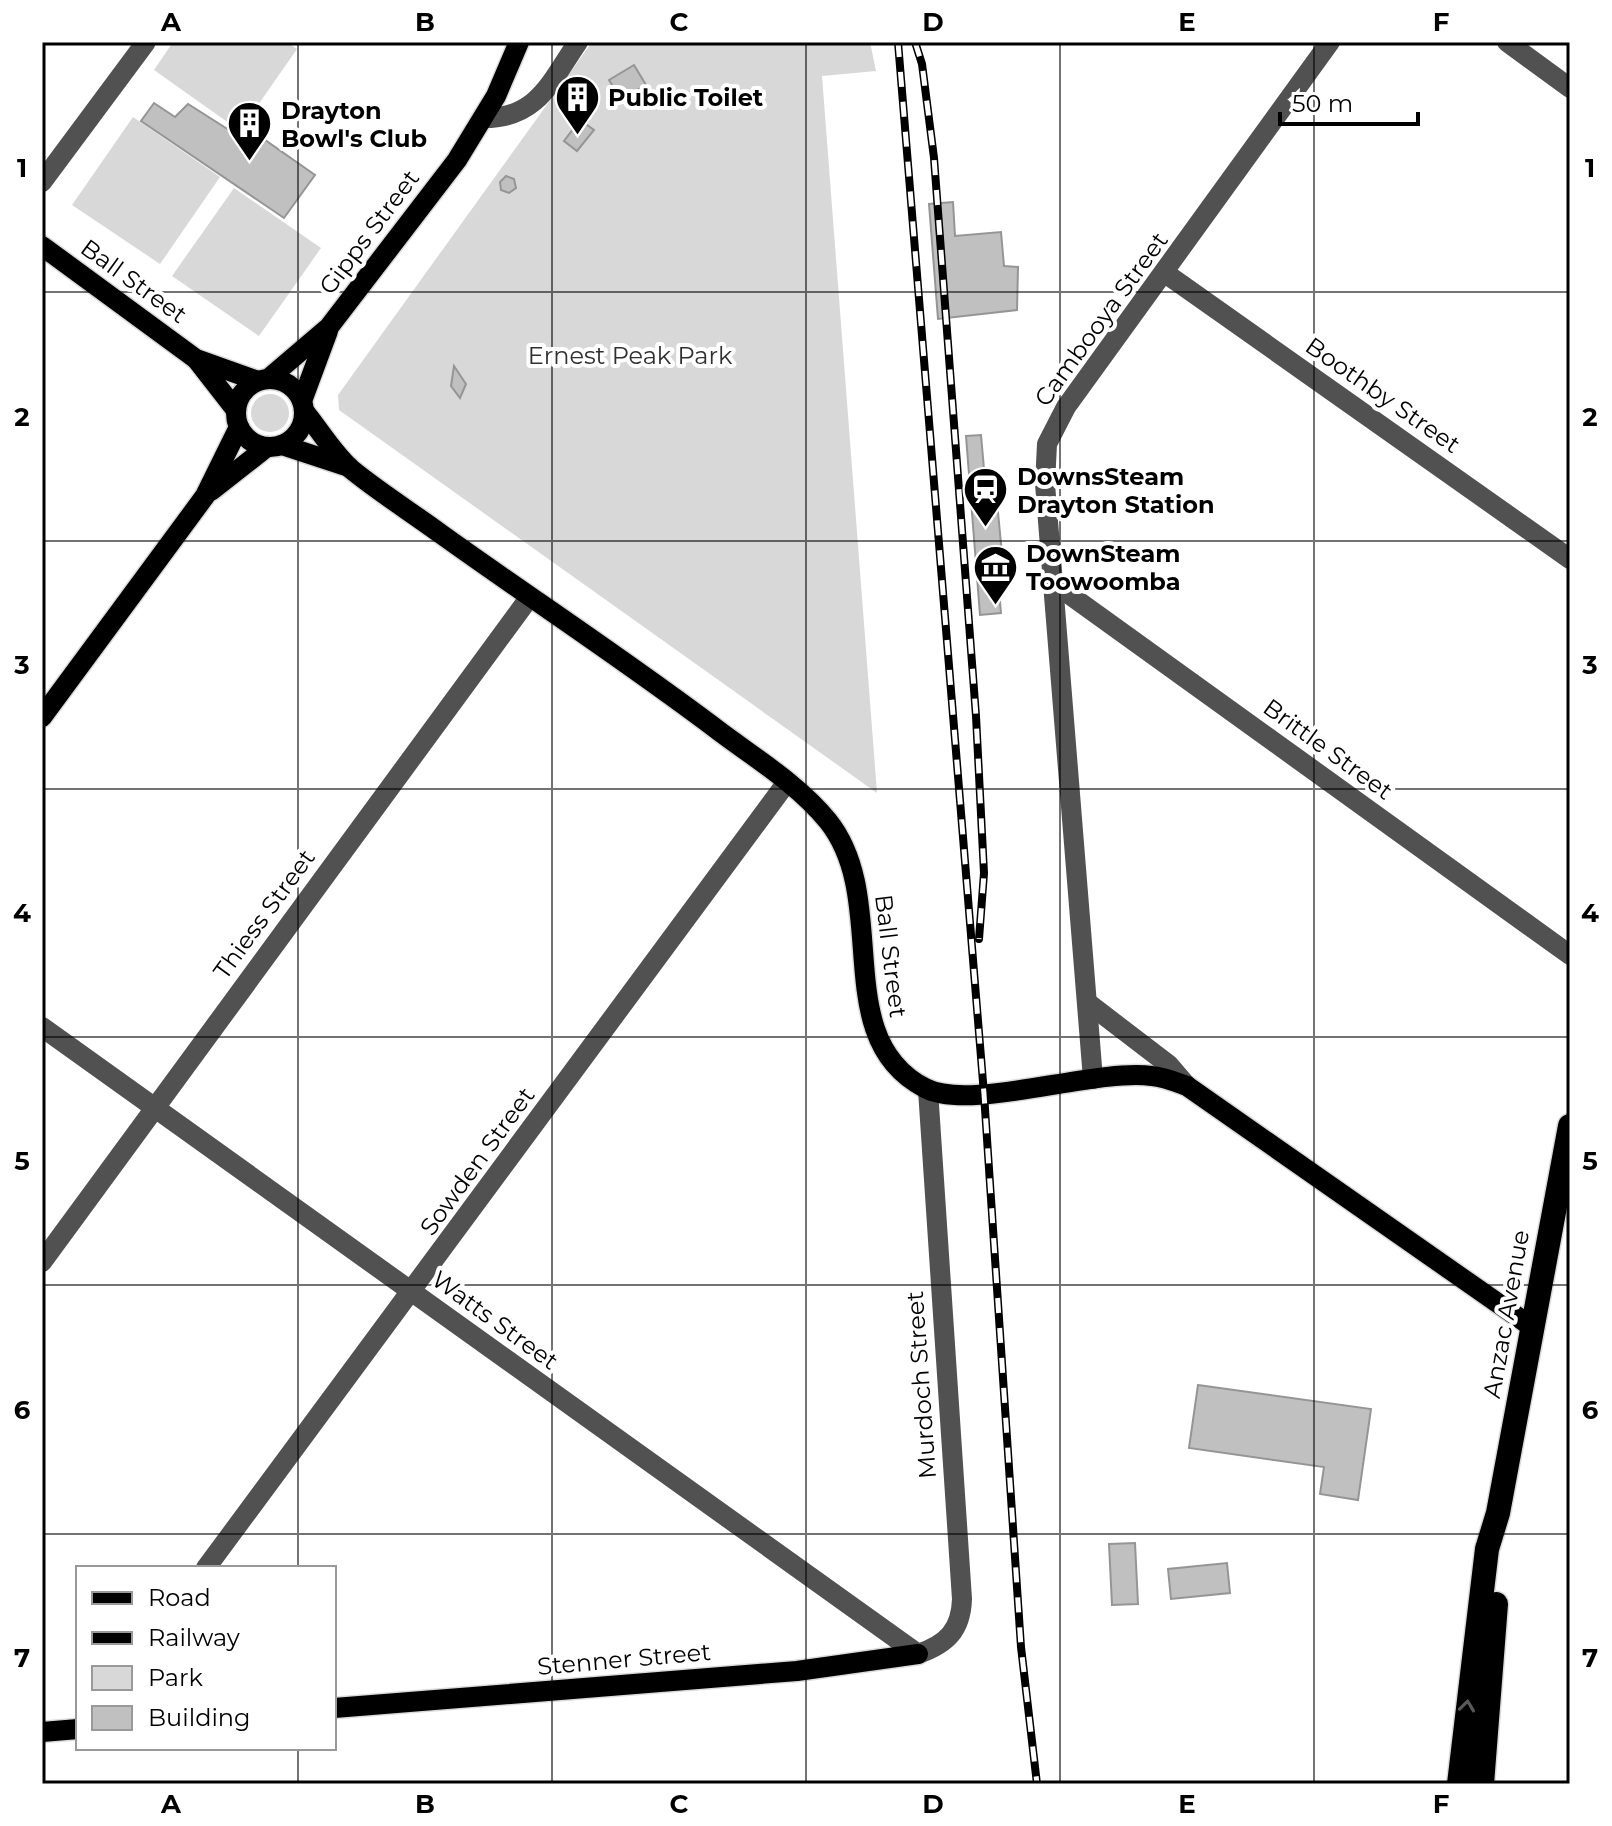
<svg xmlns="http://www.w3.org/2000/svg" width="1612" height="1826" viewBox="0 0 1612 1826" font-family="Montserrat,sans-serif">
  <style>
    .green { fill: #d8d8d8 }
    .building { fill: #c0c0c0; stroke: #959595; stroke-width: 2 }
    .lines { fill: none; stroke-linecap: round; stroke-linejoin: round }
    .major-casing { stroke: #dbdbdb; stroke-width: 23 }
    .highway-casing { stroke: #dbdbdb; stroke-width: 27 }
    .minor { stroke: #515151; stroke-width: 20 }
    .major { stroke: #000; stroke-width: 20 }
    .highway { stroke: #000; stroke-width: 24 }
    .rail-casing { stroke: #000; stroke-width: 8 }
    .rail { stroke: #fff; stroke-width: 5; stroke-dasharray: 15; stroke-linecap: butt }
    .oneway { stroke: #595959 }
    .grid { fill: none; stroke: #000; stroke-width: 2; stroke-opacity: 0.55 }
    .labels { text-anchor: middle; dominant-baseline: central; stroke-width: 8; stroke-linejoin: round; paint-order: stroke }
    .poi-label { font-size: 24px; font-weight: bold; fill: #000; stroke: #fff; text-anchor: start }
    .street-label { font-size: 24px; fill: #000; stroke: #fff }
    .park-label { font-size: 24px; fill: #2f2f2f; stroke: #fff }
    .neatline { fill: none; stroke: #000; stroke-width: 3 }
    .grid-label { font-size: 26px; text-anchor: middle; font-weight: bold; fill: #000 }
  </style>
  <rect width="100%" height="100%" fill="#fff"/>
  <g class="green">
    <path d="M173,42H287L297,49L240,131L154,70Z"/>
    <path d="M592,42H870L876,71L822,76L877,793L339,410L338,395Z"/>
    <path d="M133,117L220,177L160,264L72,205Z"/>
    <path d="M234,188L321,248L259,336L172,276Z"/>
    <circle cx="270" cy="413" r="19"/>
  </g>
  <g class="building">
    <path d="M634,65L646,85L621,99L609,80Z"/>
    <path d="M154,103L175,117L188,104L259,149L265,140L315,175L284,218L141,121Z"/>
    <path d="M580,120L594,130L577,151L564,141Z"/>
    <path d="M506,176L514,179L516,188L509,193L501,190L500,182Z"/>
    <path d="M953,202L955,236L1001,232L1004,266L1018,267L1017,310L938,319L929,204Z"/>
    <path d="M454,366L466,384L460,398L451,386Z"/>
    <path d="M981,435L987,503L997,502L1002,554L996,555L1001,613L980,615L966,436Z"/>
    <path d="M1198,1385L1371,1409L1358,1500L1320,1494L1324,1467L1189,1448Z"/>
    <path d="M1135,1543L1138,1604L1112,1605L1109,1544Z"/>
    <path d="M1227,1563L1230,1593L1171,1599L1168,1569Z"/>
  </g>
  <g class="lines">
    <defs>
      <g id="major">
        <path d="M42,246L196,359L258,381"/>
        <path d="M197,360L236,410"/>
        <path d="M268,379L329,327L457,160L496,96L519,42"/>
        <circle cx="270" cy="413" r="34"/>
        <path d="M302,401L328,331"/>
        <path d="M304,411C319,429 333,453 351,469C379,492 411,512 441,534C533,600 628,662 719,731C755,758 799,785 828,821C892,901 828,1038 925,1088C970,1112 1094,1068 1152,1076C1164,1077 1176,1082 1187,1086L1532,1327"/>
        <path d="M282,445L349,467"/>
        <path d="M211,491L267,447"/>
        <path d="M42,717L205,496L239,427"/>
        <path d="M334,1708L797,1671L918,1654"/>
        <path d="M42,1732L78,1729"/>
      </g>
      <g id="highway">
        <path d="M1459,1784L1487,1549L1498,1513L1570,1126"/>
        <path d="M1482,1784L1496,1604"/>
      </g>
    </defs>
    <use href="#major" class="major-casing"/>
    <use href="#highway" class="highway-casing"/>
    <g class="minor">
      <path d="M1507,42L1570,88"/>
      <path d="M485,118C538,118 551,81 578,42"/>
      <path d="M42,182L146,42"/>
      <path d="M1165,273L1570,559"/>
      <path d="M1056,585L1570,955"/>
      <path d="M1088,1003L1169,1065L1187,1086"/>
      <path d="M42,1027L918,1654C947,1644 961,1630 962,1599L928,1090"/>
      <path d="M1093,1079L1045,484L1047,444L1066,407L1330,42"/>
      <path d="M42,1262L529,598"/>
      <path d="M206,1568L787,782"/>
    </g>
    <use href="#major" class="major"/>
    <use href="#highway" class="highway"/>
    <defs>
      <g id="rail">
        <path d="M898,42L984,1094L1021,1647L1037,1784"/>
        <path d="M915,42L922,64L934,158L976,716L984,873L979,939"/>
      </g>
    </defs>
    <use href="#rail" class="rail-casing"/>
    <use href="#rail" class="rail"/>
  </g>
  <defs><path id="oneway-chevron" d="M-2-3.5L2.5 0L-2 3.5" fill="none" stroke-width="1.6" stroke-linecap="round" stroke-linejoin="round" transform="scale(2)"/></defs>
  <use class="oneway" href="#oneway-chevron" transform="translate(1467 1706) rotate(-83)"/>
  <path class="grid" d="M298,42V1568M552,42V1784M806,42V1784M1060,42V1784M1314,42V1784M42,292H1570M42,541H1570M42,789H1570M42,1037H1570M42,1285H1570M42,1534H1570M298,1748V1784"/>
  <defs>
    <symbol id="building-pin" viewBox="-11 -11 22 30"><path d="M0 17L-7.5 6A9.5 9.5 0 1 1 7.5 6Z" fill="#000" stroke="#fff"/><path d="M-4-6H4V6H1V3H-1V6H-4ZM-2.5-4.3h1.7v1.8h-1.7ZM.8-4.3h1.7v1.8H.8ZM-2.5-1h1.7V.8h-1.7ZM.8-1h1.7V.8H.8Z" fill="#fff"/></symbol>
    <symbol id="station-pin" viewBox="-11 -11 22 30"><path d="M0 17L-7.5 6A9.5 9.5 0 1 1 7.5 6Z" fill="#000" stroke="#fff"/><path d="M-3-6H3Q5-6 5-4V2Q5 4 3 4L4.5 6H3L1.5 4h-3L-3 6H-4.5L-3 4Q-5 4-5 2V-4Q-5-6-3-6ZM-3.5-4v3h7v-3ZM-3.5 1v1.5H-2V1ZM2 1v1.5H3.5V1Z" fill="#fff"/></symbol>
    <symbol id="museum-pin" viewBox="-11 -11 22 30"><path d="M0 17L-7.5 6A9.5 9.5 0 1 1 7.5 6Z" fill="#000" stroke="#fff"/><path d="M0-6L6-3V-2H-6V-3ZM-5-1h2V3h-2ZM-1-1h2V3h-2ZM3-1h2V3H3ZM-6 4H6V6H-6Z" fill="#fff"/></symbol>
  </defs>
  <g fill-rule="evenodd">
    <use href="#building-pin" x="552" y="72" width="51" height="69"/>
    <use href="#building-pin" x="224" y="98" width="51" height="69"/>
    <use href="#station-pin" x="960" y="464" width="51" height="69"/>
    <use href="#museum-pin" x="970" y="542" width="51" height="69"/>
  </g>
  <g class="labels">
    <g class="poi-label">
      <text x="608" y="97">Public Toilet</text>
      <text x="281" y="110">Drayton<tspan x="281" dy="28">Bowl's Club</tspan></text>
      <text x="1017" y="476">DownsSteam<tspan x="1017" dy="28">Drayton Station</tspan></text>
      <text x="1026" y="553">DownSteam<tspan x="1026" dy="28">Toowoomba</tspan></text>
    </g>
    <g class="street-label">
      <text transform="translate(369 232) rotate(-53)">Gipps Street</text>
      <text transform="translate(134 281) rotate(36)">Ball Street</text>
      <text transform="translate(1101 319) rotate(-54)">Cambooya Street</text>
      <text transform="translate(1383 395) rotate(35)">Boothby Street</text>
      <text transform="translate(1328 749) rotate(36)">Brittle Street</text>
      <text transform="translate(264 914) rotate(-54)">Thiess Street</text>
      <text transform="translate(891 956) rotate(83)">Ball Street</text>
      <text transform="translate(477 1161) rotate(-54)">Sowden Street</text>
      <text transform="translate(1506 1314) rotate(-80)">Anzac Avenue</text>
      <text transform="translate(495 1320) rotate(36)">Watts Street</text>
      <text transform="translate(921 1385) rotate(-94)">Murdoch Street</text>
      <text transform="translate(624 1659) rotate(-5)">Stenner Street</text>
    </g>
    <g class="park-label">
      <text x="630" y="355">Ernest Peak Park</text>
    </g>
  </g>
  <rect width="1612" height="1826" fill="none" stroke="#ffffff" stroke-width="88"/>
  <rect x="76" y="1566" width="260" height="184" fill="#ffffff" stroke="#999999" stroke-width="2"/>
  <rect x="92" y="1592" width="40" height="12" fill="#000000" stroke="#999999" stroke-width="2"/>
  <text x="148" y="1606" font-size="24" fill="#000000">Road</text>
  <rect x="92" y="1632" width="40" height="12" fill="#000000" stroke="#999999" stroke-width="2"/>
  <text x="148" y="1646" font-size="24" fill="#000000">Railway</text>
  <rect x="92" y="1666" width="40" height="24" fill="#d8d8d8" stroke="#999999" stroke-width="2"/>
  <text x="148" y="1686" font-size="24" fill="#000000">Park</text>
  <rect x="92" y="1706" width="40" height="24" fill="#c0c0c0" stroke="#999999" stroke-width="2"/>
  <text x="148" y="1726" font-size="24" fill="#000000">Building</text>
  <path d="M1280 112v12h138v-12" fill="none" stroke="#000000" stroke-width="4"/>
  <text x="1292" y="112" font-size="24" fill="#000000" stroke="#ffffff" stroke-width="6" paint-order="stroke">50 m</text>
  <rect x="44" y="44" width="1524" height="1738" class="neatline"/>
  <g class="grid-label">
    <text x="171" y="31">A</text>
    <text x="425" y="31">B</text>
    <text x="679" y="31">C</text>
    <text x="933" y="31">D</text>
    <text x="1187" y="31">E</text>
    <text x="1441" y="31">F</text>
    <text x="22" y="177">1</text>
    <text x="1590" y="177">1</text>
    <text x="22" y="426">2</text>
    <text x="1590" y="426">2</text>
    <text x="22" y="674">3</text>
    <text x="1590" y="674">3</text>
    <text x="22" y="922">4</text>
    <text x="1590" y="922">4</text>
    <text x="22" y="1170">5</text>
    <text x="1590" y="1170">5</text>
    <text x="22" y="1419">6</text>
    <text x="1590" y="1419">6</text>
    <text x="22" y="1667">7</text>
    <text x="1590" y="1667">7</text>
    <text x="171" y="1813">A</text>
    <text x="425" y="1813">B</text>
    <text x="679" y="1813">C</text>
    <text x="933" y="1813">D</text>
    <text x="1187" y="1813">E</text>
    <text x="1441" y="1813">F</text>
  </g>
</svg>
